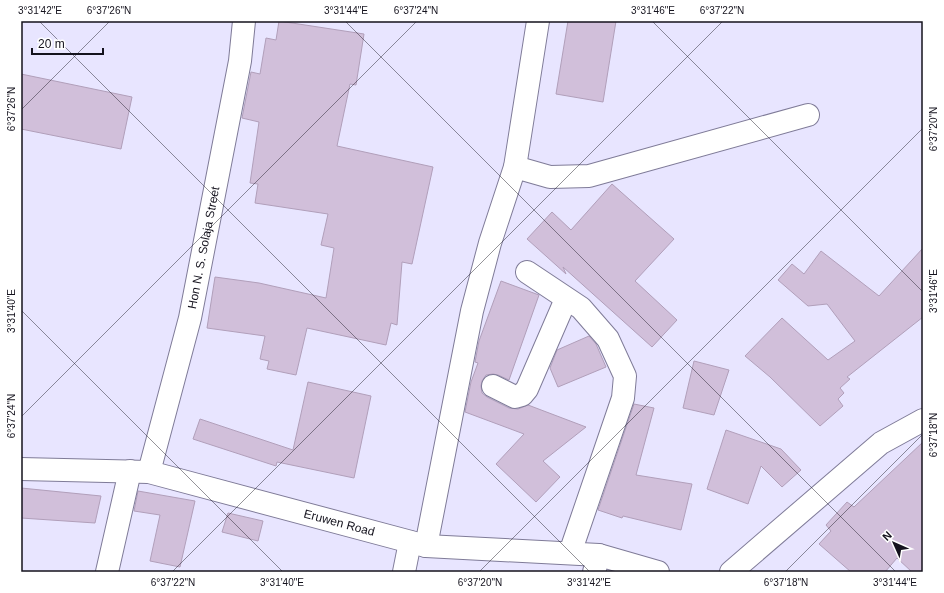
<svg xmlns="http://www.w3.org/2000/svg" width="944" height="593" viewBox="0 0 944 593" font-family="Arial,sans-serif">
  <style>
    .building { fill: #d1bfda; stroke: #b19fba }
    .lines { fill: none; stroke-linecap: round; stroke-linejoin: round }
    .minor-casing { stroke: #7f7b98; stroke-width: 24 }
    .tertiary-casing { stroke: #7f7b98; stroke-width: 24 }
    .minor { stroke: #fff; stroke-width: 22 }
    .tertiary { stroke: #fff; stroke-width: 22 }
    .ticks { fill: none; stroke: #14121d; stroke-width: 1; stroke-opacity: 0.45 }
    .labels { text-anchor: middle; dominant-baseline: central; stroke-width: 3; stroke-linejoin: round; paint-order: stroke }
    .street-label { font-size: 12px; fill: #14121d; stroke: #fff }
    .neatline { fill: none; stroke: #14121d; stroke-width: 1.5 }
    .ticks-label { font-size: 10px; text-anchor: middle; fill: #14121d }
  </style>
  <rect width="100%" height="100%" fill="#e8e5ff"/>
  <g class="building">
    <path d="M279,21L364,34L356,85L350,84L337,146L433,167L412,264L402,262L397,325L391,323L386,345L307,328L296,375L267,369L269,361L260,359L265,336L207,328L215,277L259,283L326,298L334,248L321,245L328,214L255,203L258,184L250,183L259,122L242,118L251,72L260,74L266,38L276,40Z"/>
    <path d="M568,21H616L603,102L556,94Z"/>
    <path d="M21,74L132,97L121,149L21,129Z"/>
    <path d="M612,184L674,239L635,281L677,320L652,347L563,267L566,274L527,239L552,212L571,230Z"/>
    <path d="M923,248V317L847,377L850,379L840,388L844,393L838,399L843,406L820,426L770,377L745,356L782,318L828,360L855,341L827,304L808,306L778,280L792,264L804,274L821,251L879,296Z"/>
    <path d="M501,281L539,295L509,380L498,375L493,374L486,375L482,381L481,386L482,393L487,397L509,408L518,409L528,405L586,427L543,461L560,477L536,502L496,464L524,434L465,412L471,382L478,363L475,362L479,341Z"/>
    <path d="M589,336L596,344L606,367L558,387L550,368L557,350Z"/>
    <path d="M694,361L729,370L714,415L683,408Z"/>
    <path d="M308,382L371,396L354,478L277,462L276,466L193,439L200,419L293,450Z"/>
    <path d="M634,404L654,408L636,475L692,484L681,530L623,516L622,518L598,510Z"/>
    <path d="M726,430L781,449L801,470L782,487L761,466L748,504L707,489Z"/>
    <path d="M923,442V572H912L897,558L885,572H851L819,544L831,531L826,525L847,502L854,507Z"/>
    <path d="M21,488L101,496L95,523L21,518Z"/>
    <path d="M138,491L195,501L180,567L150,561L160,515L134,511Z"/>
    <path d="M228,513L263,521L258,541L222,532Z"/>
  </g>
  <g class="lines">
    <defs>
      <g id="minor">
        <path d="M515,167L550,177L589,176L808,115"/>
        <path d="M527,272L581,308L608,339L625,376L623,398L570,553"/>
        <path d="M493,386L515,397L522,395L527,389L566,299"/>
        <path id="s1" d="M149,472L190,318L240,61L244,21"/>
        <path d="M426,546L472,311L490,243L515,167L538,21"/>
        <path d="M107,572L130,471"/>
        <path d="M404,572L410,542"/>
        <path d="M594,572L599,555"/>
        <path d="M731,572L881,443L923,420"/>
      </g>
      <g id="tertiary">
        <path id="s2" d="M21,469L149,472L426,546L599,555L658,572"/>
      </g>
    </defs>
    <use href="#minor" class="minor-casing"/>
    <use href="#tertiary" class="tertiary-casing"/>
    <use href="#minor" class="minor"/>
    <use href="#tertiary" class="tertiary"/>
  </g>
  <path class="ticks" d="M39,21L590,572M345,21L896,572M652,21L923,292M21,110L110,21M21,310L283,572M21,417L417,21M172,572L723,21M479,572L923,128M785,572L923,434"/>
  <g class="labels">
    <g class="street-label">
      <text stroke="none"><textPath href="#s1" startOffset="231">Hon N. S. Solaja Street</textPath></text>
      <text stroke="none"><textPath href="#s2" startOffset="325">Eruwen Road</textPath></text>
    </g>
  </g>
  <rect width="944" height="593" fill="none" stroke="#ffffff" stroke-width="44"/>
  <g transform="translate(894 543) rotate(315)" stroke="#ffffff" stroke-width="3" paint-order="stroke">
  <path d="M0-3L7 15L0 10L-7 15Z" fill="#14121d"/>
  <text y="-6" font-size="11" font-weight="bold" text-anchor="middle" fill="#14121d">N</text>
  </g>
  <path d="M32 48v6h71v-6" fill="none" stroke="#14121d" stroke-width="2"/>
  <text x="38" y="48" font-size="12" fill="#14121d" stroke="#ffffff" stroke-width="3" paint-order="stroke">20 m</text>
  <rect x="22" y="22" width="900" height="549" class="neatline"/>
  <g class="ticks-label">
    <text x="40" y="14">3°31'42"E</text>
    <text x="109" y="14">6°37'26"N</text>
    <text x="346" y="14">3°31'44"E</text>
    <text x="416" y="14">6°37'24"N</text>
    <text x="653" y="14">3°31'46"E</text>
    <text x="722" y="14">6°37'22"N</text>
    <text transform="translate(11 109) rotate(-90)" y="4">6°37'26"N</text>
    <text transform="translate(933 129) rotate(-90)" y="4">6°37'20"N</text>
    <text transform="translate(933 291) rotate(-90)" y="4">3°31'46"E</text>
    <text transform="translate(11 311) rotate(-90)" y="4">3°31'40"E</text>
    <text transform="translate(11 416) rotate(-90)" y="4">6°37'24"N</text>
    <text transform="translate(933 435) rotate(-90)" y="4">6°37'18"N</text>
    <text x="173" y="586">6°37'22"N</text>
    <text x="282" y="586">3°31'40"E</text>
    <text x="480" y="586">6°37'20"N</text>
    <text x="589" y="586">3°31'42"E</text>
    <text x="786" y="586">6°37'18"N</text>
    <text x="895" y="586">3°31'44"E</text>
  </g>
</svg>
